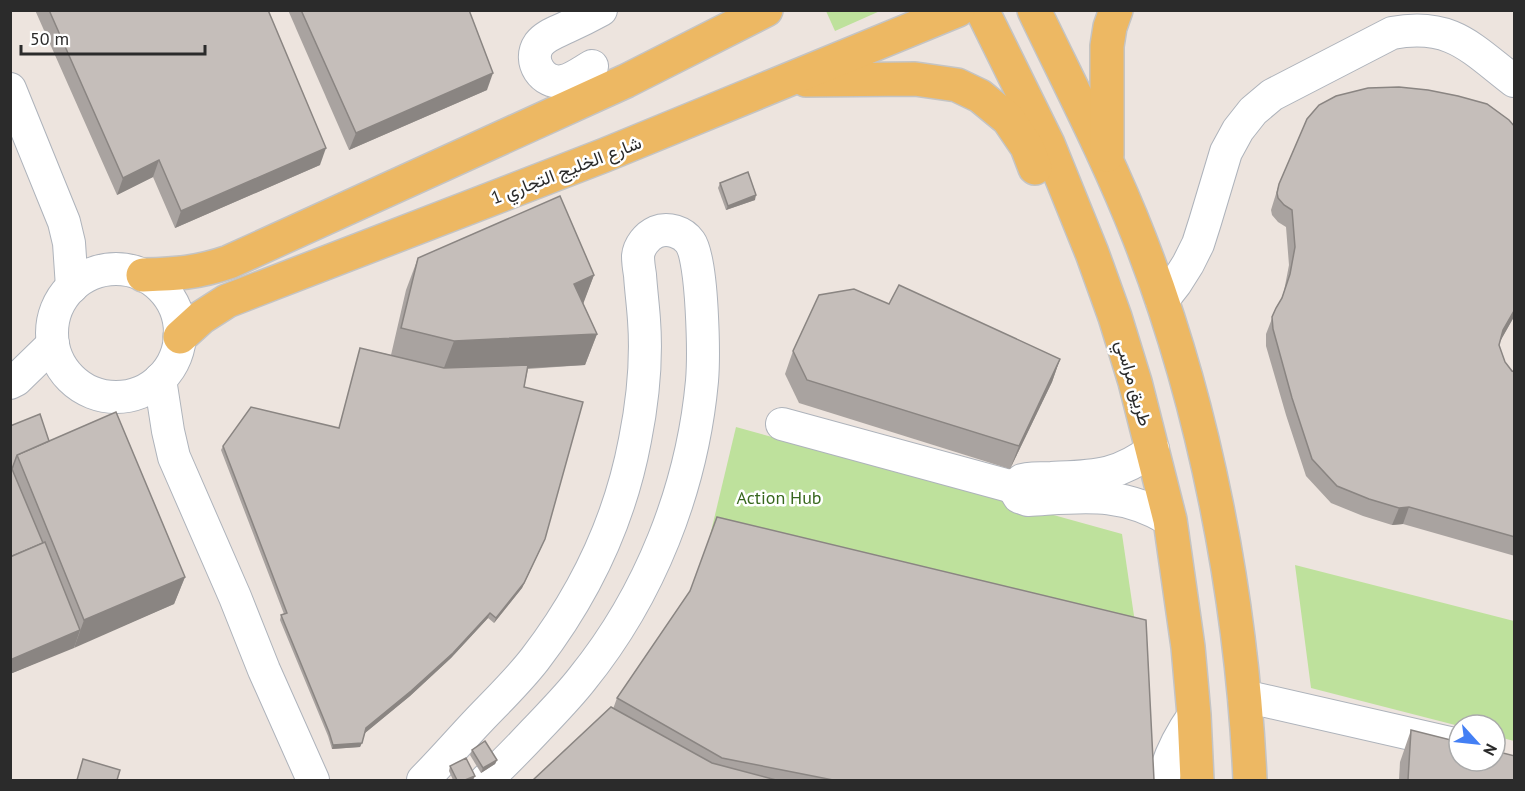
<svg xmlns="http://www.w3.org/2000/svg" width="1525" height="791" viewBox="0 0 1525 791" font-family="'PT Sans',Vazirmatn,sans-serif">
  <style>
    .green { fill: #bee19c }
    .lines { fill: none; stroke-linecap: round; stroke-linejoin: round }
    .minor-casing { stroke: #aeb3bb; stroke-width: 34 }
    .major-casing { stroke: #c4c4c4; stroke-width: 36 }
    .minor { stroke: #fff; stroke-width: 32 }
    .major { stroke: #edb863; stroke-width: 33 }
    .wall { fill: #a9a3a0 }
    .shaded-wall { fill: #8a8582 }
    .building { fill: #c5beba; stroke: #8a8582; stroke-width: 1.5 }
    .labels { text-anchor: middle; dominant-baseline: central; stroke-width: 5; stroke-linejoin: round; paint-order: stroke }
    .street-label { font-size: 18px; fill: #2b2b2b; stroke: #fff }
    .park-label { font-size: 18px; fill: #37671d; stroke: #fff }
  </style>
  <rect width="100%" height="100%" fill="#ede4de"/>
  <g class="green">
    <path d="M826,11H880L835,31Z"/>
    <path d="M736,427L1122,534L1138,643L709,540Z"/>
    <path d="M1295,565L1514,621V741L1495,736V725H1459V726L1311,688Z"/>
  </g>
  <g class="lines">
    <defs>
      <g id="minor">
        <path d="M592,66C583,71 573,79 563,81C543,85 527,61 539,44C546,35 557,32 567,27C578,22 590,16 601,10"/>
        <path d="M10,89L64,222L69,243L72,287"/>
        <circle cx="116" cy="333" r="64"/>
        <path d="M1162,301L1176,283L1188,264L1198,244L1205,222L1226,152L1238,130L1253,111L1272,95L1392,33C1451,22 1471,48 1514,81"/>
        <path d="M160,379L168,431L174,457L235,597L264,670L313,780"/>
        <path d="M10,383L16,380L53,344"/>
        <path d="M782,424L1017,488"/>
        <path d="M1153,449C1118,477 1093,476 1051,478C1041,478 1031,478 1022,480L1018,483L1016,492L1019,497L1028,500C1082,497 1120,490 1170,520"/>
        <path d="M1244,696L1459,745"/>
        <path d="M423,780C442,761 460,740 479,720C498,700 518,681 535,659C584,595 620,520 635,440C643,400 647,361 644,320C643,305 641,290 640,275C639,269 638,262 638,256C639,246 647,236 656,232C668,227 683,232 690,242C703,260 704,357 702,381C692,489 650,595 582,679C568,697 551,714 535,731C519,748 503,765 486,780"/>
        <path d="M1163,780C1169,756 1179,736 1194,715"/>
      </g>
      <g id="major">
        <path d="M982,10L1048,144L1092,253L1115,317L1135,382L1170,520L1188,647L1194,715L1197,780"/>
        <path d="M1034,10C1070,85 1109,160 1139,237C1205,406 1242,599 1250,780"/>
        <path d="M806,80L915,79L957,85L980,96L1008,119L1027,147L1035,168"/>
        <path d="M1107,155V46L1110,27L1116,10"/>
        <path d="M143,275C176,274 197,273 229,262L626,81L766,10"/>
        <path d="M180,337L202,317L227,301L605,155L958,10"/>
      </g>
    </defs>
    <use href="#minor" class="minor-casing"/>
    <use href="#major" class="major-casing"/>
    <use href="#minor" class="minor"/>
    <use href="#major" class="major"/>
  </g>
  <g class="wall">
    <path d="M35,10H268L320,165L175,228L153,177L117,195Z"/>
    <path d="M288,10H469L487,90L349,150Z"/>
    <path d="M1515,127V315L1500,341L1499,345L1505,362L1512,371L1515,372V556L1403,524L1392,525L1363,516L1331,503L1306,476L1286,415L1266,346V334L1276,308L1281,300L1284,291L1289,265L1286,227L1278,222L1272,215L1271,210L1279,184Z"/>
    <path d="M720,183L755,200L726,210L718,188Z"/>
    <path d="M418,258L594,275L583,303L597,334L585,365L528,369L524,387L545,539L522,588L494,623L488,618L451,658L410,696L365,733L360,747L332,749L328,736L280,620L281,615L284,614L221,450L223,446L339,428L360,348L391,355L406,290Z"/>
    <path d="M889,304L1060,359L1052,382L1010,469L799,403L785,374L793,351Z"/>
    <path d="M10,426L49,441L185,577L174,604L10,674Z"/>
    <path d="M617,698L1154,780H533L613,709Z"/>
    <path d="M1411,730L1515,780H1399L1400,762Z"/>
    <path d="M472,750L497,760L495,764L481,773L470,755Z"/>
    <path d="M450,766L473,780H453L449,771Z"/>
  </g>
  <g class="shaded-wall">
    <path d="M493,73L487,90L349,150L356,133Z"/>
    <path d="M326,148L320,165L175,228L181,211Z"/>
    <path d="M159,160L153,177L117,195L123,178Z"/>
    <path d="M756,195L755,200L726,210L728,206Z"/>
    <path d="M594,275L582,307L574,284Z"/>
    <path d="M1515,309V315L1497,347L1503,330Z"/>
    <path d="M597,334L585,365L442,373L454,341Z"/>
    <path d="M1060,359L1052,382L1010,469L1019,446Z"/>
    <path d="M1409,507L1403,524L1392,525L1399,508Z"/>
    <path d="M545,539L522,588L494,623L496,618Z"/>
    <path d="M185,577L174,604L74,648L84,620Z"/>
    <path d="M490,613L488,618L451,658L410,696L365,733L366,728Z"/>
    <path d="M80,630L74,648L10,674V660Z"/>
    <path d="M362,743L360,747L332,749L333,745Z"/>
    <path d="M497,760L495,764L481,773L483,768Z"/>
    <path d="M475,776L473,780H465Z"/>
  </g>
  <g class="building">
    <path d="M49,10H268L326,148L181,211L159,160L123,178Z"/>
    <path d="M301,10H469L493,73L356,133Z"/>
    <path d="M1399,87L1428,90L1458,96L1487,104L1509,120L1515,127V309L1503,330L1499,345L1505,362L1512,371L1515,372V537L1409,507L1399,508L1369,499L1337,486L1312,459L1292,398L1273,329L1272,317L1276,308L1282,298L1290,274L1295,247L1292,210L1284,205L1278,198L1277,193L1279,184L1307,119L1319,105L1336,96L1368,88Z"/>
    <path d="M748,172L756,195L728,206L720,183Z"/>
    <path d="M560,196L594,275L574,284L597,334L454,341L401,328L418,258Z"/>
    <path d="M899,285L1060,359L1019,446L807,380L793,351L819,295L854,289L889,304Z"/>
    <path d="M360,348L444,368L528,365L524,387L583,402L545,539L524,583L496,618L490,613L453,653L411,691L366,728L362,743L333,745L329,732L281,615L287,613L223,446L251,407L339,428Z"/>
    <path d="M116,412L185,577L84,620L17,455Z"/>
    <path d="M40,414L49,441L17,455L12,469L43,543L10,557V426Z"/>
    <path d="M717,517L1146,620L1154,780H833L722,758L617,698L690,591Z"/>
    <path d="M45,542L80,630L10,660V557Z"/>
    <path d="M611,707L712,763L776,780H533Z"/>
    <path d="M1411,730L1459,742V761H1495V751L1515,756V780H1408Z"/>
    <path d="M485,741L497,760L483,768L472,750Z"/>
    <path d="M466,758L475,776L465,780H457L450,766Z"/>
    <path d="M83,759L120,770L117,780H77Z"/>
  </g>
  <g class="labels">
    <g class="street-label">
      <text transform="translate(566 170) rotate(-21)">شارع الخليج التجاري 1</text>
      <text transform="translate(1134 383) rotate(74)">طريق مراسي</text>
    </g>
    <g class="park-label">
      <text x="779" y="497">Action Hub</text>
    </g>
  </g>
  <rect width="1525" height="791" fill="none" stroke="#2b2b2b" stroke-width="24"/>
  <g transform="translate(1477 743) rotate(117)"><circle r="28" fill="#ffffff" stroke="#aaaaaa" stroke-width="1.5"/>
  <path d="M0-4.5L10 22L0 15L-10 22Z" fill="#437ff4"/>
  <text y="-9" font-size="16" font-weight="bold" text-anchor="middle" fill="#2b2b2b">N</text>
  </g>
  <path d="M21 45v9h184v-9" fill="none" stroke="#2b2b2b" stroke-width="3"/>
  <text x="30" y="45" font-size="18" fill="#2b2b2b" stroke="#ffffff" stroke-width="4.5" paint-order="stroke">50 m</text>
</svg>
